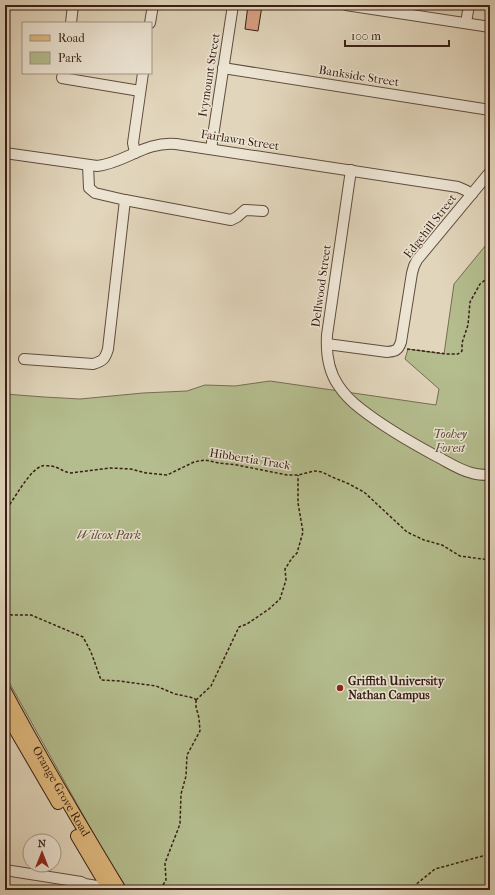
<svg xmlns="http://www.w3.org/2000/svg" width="495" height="895" viewBox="0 0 495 895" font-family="'IM FELL French Canon',serif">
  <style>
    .green { fill: #b4bd8e; stroke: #766e51 }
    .building { fill: #d69e80; stroke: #381f14 }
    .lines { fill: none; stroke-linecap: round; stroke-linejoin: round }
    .minor-casing { stroke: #624c3e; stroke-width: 12 }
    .major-casing { stroke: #381f14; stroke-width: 14 }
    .path { stroke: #381f14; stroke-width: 1.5; stroke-dasharray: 3 2; stroke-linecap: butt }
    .minor { stroke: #ece4d3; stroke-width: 10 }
    .major { stroke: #e0ba7e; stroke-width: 12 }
    .poi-dot { fill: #8f2418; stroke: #ece4d3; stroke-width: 1.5 }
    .labels { text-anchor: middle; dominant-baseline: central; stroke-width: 3; stroke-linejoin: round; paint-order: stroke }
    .street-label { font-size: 12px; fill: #381f14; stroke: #ece4d3 }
    .park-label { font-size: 12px; font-style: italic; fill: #574632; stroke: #ece4d3 }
    .poi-label { font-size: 12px; font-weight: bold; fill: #381f14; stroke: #ece4d3; text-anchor: start }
  </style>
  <rect width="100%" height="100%" fill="#e1d5bb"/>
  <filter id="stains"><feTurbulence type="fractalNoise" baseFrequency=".005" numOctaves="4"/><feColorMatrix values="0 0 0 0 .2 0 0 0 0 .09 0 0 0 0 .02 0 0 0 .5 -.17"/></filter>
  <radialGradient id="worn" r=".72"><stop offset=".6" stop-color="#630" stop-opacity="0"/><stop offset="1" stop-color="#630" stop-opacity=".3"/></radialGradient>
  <path class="green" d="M490,240V890H125L5,675V394L44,397L80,399L143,393L187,391L205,385L235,386L270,381L436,405L439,389L405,359L408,349L444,354L454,284Z"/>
  <path class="building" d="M248,5L262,6L258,31L245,29Z"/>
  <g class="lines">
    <defs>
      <g id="minor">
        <path d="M346,5L490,27"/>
        <path d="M71,23L73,5"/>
        <path d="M150,23L153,5"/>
        <path d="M466,23L469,5"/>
        <path d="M223,68L490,110"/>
        <path d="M63,73L62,78L140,91"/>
        <path d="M211,149L233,5"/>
        <path d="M5,153L97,166C125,163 145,141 176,144L458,187L465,190L472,194"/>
        <path d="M135,153L133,143L143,73"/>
        <path d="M351,170L327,335C326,352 328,370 338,385C344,394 353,403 361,409C384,427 410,442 436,456C448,462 459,470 472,473C478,475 484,475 490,475"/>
        <path d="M125,200L231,220L237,217L245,210L263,211"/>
        <path d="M327,344L387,352C395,351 398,351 401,342L412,273L414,266L417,260L490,172"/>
        <path d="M24,359L93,364C103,361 105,359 108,349L125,200L95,193L89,188L88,165"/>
        <path d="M5,870L81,882L85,884L108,888"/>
      </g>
      <g id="major">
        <path id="s1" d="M5,691C41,759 80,824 120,890"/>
        <path d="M5,712L58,803"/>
        <path d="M77,836L109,890"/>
      </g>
    </defs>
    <use href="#minor" class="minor-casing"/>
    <use href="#major" class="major-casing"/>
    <g class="path">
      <path d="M407,349L447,354H458L462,351V343L468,325L470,302L480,284L490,276"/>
      <path d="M5,506L10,504C17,494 31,469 42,466C44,465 48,466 51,466C59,467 63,472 71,473L110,468L131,469L146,473L167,475L194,462L205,460L219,463L237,465L287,475H298L314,471L322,472L332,477L347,483L364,492L407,532L424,540L442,545L460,556L490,560"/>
      <path d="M5,614L12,615H31L83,637L91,652L101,680L119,681L156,686L175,694L194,698L196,700"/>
      <path d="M196,700L211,686L239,627L247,624L269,609L280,599L286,580L285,569L292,558L297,553L303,532L298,503V475"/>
      <path d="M163,890V885L166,880L165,863L180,824L181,794L186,776L187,755L200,731L199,718L196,707V700"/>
      <path d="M409,890L435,869L490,854"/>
    </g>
    <use href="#minor" class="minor"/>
    <use href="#major" class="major"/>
  </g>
  <circle class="poi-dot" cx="340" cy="688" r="4"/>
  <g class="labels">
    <g class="street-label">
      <text transform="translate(209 75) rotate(-81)">Ivymount Street</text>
      <text transform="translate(359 76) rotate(9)">Bankside Street</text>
      <text transform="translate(240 140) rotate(9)">Fairlawn Street</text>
      <text transform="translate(430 226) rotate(-52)">Edgehill Street</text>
      <text transform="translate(321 286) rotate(-82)">Dellwood Street</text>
      <text transform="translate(250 459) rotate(9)">Hibbertia Track</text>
      <text stroke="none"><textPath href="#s1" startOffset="115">Orange Grove Road</textPath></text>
    </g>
    <g class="park-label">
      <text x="450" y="434">Toohey<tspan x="450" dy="14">Forest</tspan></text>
      <text x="109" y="535">Wilcox Park</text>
    </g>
    <g class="poi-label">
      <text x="348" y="681">Griffith University<tspan x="348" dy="14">Nathan Campus</tspan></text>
    </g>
  </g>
  <rect width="495" height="895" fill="none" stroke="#e1d5bb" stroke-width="20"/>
  <rect x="6" y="6" width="483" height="883" fill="none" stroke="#381f14" stroke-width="2"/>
  <rect x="10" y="10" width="475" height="875" fill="none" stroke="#381f14"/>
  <rect x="22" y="22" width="130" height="52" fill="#ece4d3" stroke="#a49587"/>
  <rect x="30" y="35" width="20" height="6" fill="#e0ba7e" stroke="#a49587"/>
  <text x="58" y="42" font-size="12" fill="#381f14">Road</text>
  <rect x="30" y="52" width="20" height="12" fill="#b4bd8e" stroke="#a49587"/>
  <text x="58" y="62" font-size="12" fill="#381f14">Park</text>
  <g transform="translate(42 853)"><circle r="19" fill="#ece4d3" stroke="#a49587"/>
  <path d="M0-3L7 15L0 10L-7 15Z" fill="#8f2418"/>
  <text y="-6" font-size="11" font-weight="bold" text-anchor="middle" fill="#381f14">N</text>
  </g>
  <path d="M345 40v6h104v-6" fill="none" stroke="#381f14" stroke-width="2"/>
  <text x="351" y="40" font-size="12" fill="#381f14" stroke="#ece4d3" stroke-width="3" paint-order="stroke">100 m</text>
  <rect width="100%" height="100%" filter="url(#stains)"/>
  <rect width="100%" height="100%" fill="url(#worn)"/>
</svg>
